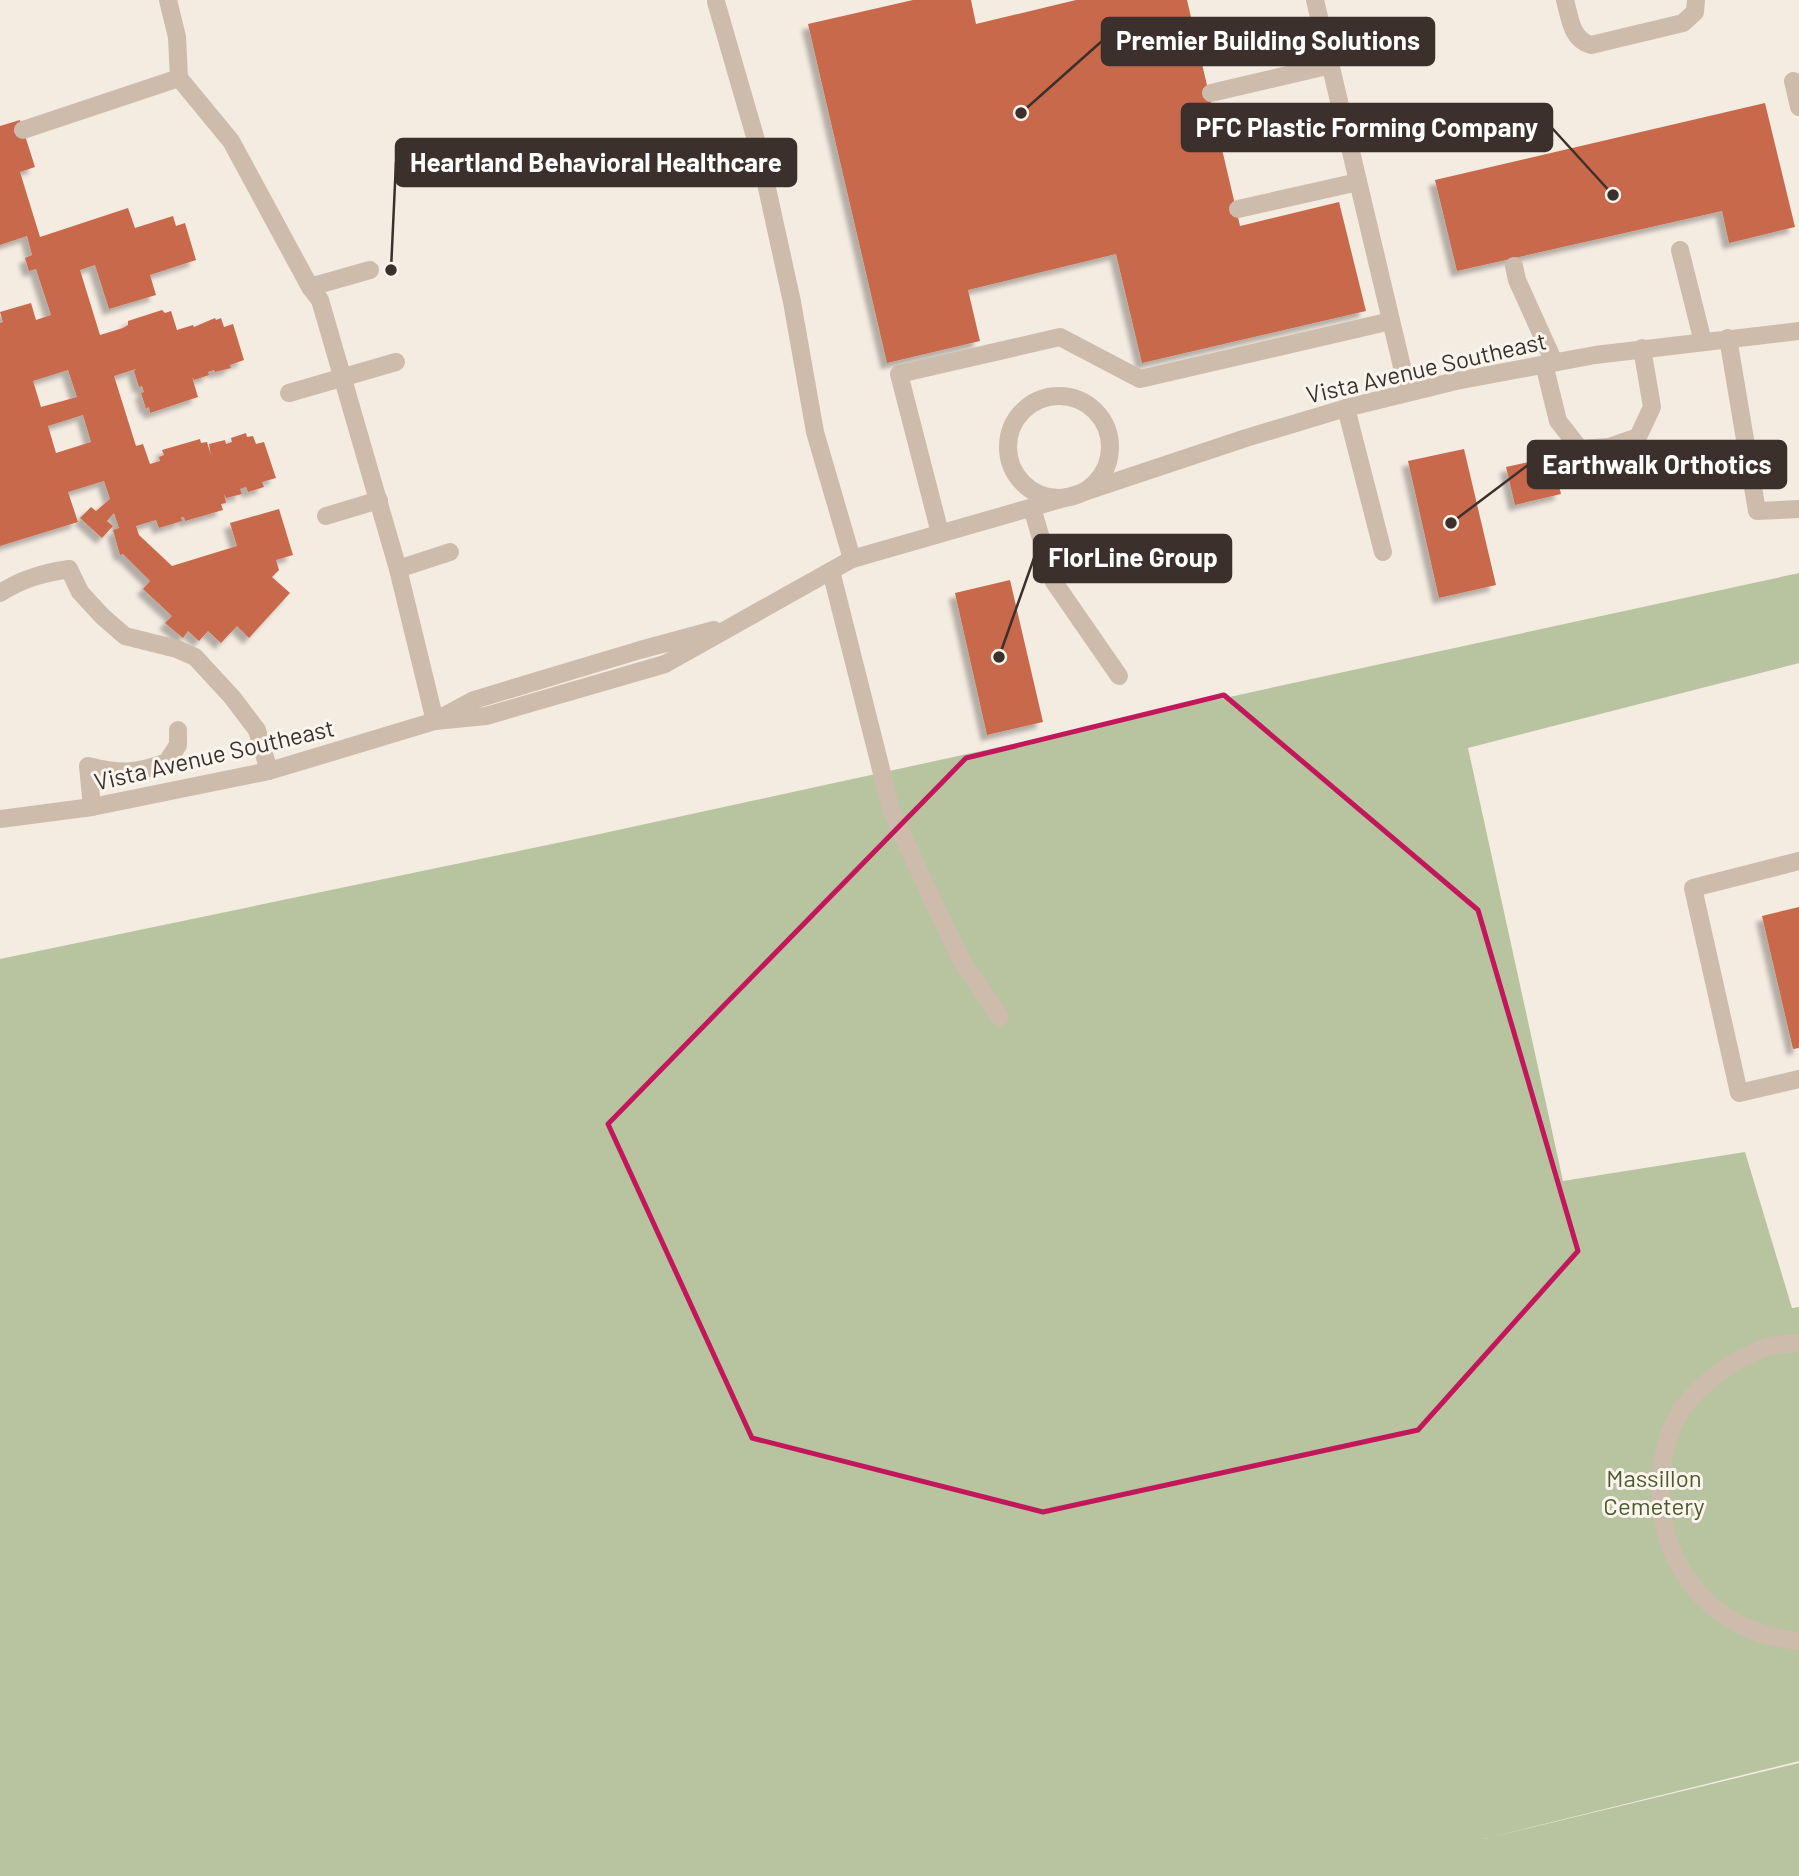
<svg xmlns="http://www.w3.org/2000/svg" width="1799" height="1876" viewBox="0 0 1799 1876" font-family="Barlow,sans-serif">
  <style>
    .green { fill: #b8c4a0 }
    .building { fill: #c8694b; fill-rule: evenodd; filter: url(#shadow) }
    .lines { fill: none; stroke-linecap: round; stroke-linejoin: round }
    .minor { stroke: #cdbbac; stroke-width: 18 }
    .marked { fill: none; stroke: #c2185b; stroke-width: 5; stroke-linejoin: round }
    .labels { text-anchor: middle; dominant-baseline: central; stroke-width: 6; stroke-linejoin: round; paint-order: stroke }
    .street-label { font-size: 24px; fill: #3b302b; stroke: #fbf5ee }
    .park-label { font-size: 24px; fill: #4a5a2e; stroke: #fbf5ee }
    .leader { fill: none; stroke: #3b302b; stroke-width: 2.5 }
    .callout-dot { fill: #3b302b; stroke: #fbf5ee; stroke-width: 2.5 }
    .callout { fill: #3b302b; stroke: #3b302b; stroke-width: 2.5 }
    .callout-label { font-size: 26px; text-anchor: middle; font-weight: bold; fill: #fff }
  </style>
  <defs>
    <filter id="shadow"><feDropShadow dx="-6" dy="6" stdDeviation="2" flood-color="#0004"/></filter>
  </defs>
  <rect width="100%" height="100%" fill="#f4ebe1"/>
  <path class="green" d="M1799,573V663L1468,748L1563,1181L1745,1152L1792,1308L1799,1307V1761L1484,1839L1799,1763V1876H0V959L595,835Z"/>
  <g class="building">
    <path d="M913,0H971L976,24L1076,0H1187L1240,226L1339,202L1366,311L1142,363L1116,254L968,290L980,341L887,363L808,24Z"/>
    <path d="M1765,103L1795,227L1729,243L1722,211L1457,271L1435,180Z"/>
    <path d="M20,120L35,167L20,172L40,237L128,208L135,228L173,216L176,226L185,223L196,260L150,275L156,295L109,309L95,265L80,270L100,335L123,328L128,325V321L162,310L165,313L171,311L177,330L193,325L194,327L215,318L216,320L221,318L224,327L233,324L244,360L230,365L231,368L215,372L214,370L208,372L209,375L194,380L192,377L198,397L150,413L149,407L146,409L141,393L144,392L142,386L139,387L134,371L136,369L114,376L136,446L143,444L150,464L160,461L159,457L164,455L162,450L200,439L201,443L207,442L211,456L209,444L225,440L226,444L232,442L231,438L246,433L247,437L253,436L256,444L264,442L276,478L262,482L264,487L248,492L246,487L240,489L242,494L226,498L224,494L226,503L221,504L223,510L185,521L184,517H181L182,521L159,528L156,520L136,526L139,535L172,566L237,546L230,523L279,509L293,555L276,560L279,570L272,577L290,593L249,638L237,626L221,643L208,631L199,641L188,631L183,638L165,623L172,616L143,589L150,581L123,554L120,555L113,530L119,528L114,513L107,521L113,526L102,538L80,518L91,507L96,511L110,499L104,481L68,492L78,522L0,546V323L3,322L0,312L31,303L36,320L51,315L36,269L29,271L25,258L32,255L27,236L0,245V126ZM68,370L77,397L41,407L33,381ZM83,415L91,442L56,453L48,426Z"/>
    <path d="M1464,449L1496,585L1439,598L1408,461Z"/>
    <path d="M1552,457L1561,494L1515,505L1506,467Z"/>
    <path d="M1010,580L1043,722L987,735L955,593Z"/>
    <path d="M1799,907V1048L1793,1049L1762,916Z"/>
  </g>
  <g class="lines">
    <g class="minor">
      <path d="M1315,0L1408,392"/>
      <path d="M1565,0C1570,18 1571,39 1591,45L1683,23L1695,12L1696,0"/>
      <path d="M716,2L758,147L792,302L815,432L852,559"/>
      <path d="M179,78L231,141L310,287L320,300L398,569L435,721"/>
      <path d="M1793,81L1799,107"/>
      <path d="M1211,93L1331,65"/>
      <path d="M23,130L179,78L177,37L168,0"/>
      <path d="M1238,209L1358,182"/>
      <path d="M1680,250L1703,342"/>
      <path d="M1514,266L1517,280L1554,362"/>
      <path d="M310,287L370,270"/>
      <path d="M1728,338L1757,511L1799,509"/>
      <path d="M1544,364L1558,421L1580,449L1609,447L1638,437L1652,407L1642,348"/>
      <path d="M289,393L396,362"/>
      <circle cx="1059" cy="447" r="51"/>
      <path d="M1346,408L1383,552"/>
      <path d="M1032,508L1054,582L1119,676"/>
      <path d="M326,516L379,500"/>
      <path d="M940,533L899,374L1060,337L1140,379L1391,321"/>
      <path d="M398,569L450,552"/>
      <path d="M831,571L892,813L959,956L1000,1017"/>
      <path d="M0,593C22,579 43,573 69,569L80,592L102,616L125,636L177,649L195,657L232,697L257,730L269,771"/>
      <path d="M435,721L486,716L665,664L852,559L1075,495L1246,438L1346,408L1456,381L1595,355L1799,331"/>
      <path d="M92,807L88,766C120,774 136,774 167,762L178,745V730"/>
      <path d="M0,819L92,807L269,771L435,721L474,700L640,650L714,630"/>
      <path d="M1799,861L1693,888L1739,1093L1799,1079"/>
      <path d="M1799,1343C1789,1344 1777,1344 1767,1347C1735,1358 1692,1388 1676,1419C1668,1434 1663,1454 1662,1470C1651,1560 1709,1633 1799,1641"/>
    </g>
  </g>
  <path class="marked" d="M1224,695L1478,910L1578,1251L1418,1430L1043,1512L752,1438L608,1124L966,758Z"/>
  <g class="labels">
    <g class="street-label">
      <text transform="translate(1426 367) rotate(-13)">Vista Avenue Southeast</text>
      <text transform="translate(214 754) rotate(-13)">Vista Avenue Southeast</text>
    </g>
    <g class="park-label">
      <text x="1654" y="1477">Massillon<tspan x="1654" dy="28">Cemetery</tspan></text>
    </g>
  </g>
  <path class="leader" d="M1021 113L1102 41M1613 195L1552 128M391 270L396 162M1451 523L1528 465M999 657L1034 558"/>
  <g class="callout-dot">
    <circle cx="1021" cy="113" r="7"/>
    <circle cx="1613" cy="195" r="7"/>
    <circle cx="391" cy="270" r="7"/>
    <circle cx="1451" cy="523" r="7"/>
    <circle cx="999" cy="657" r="7"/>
  </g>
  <g class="callout">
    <rect x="1102" y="18" width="332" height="47" rx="7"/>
    <rect x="1182" y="104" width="370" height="47" rx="7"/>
    <rect x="396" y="139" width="400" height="47" rx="7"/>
    <rect x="1528" y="441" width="258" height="47" rx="7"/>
    <rect x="1034" y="535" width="197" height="47" rx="7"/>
  </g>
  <g class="callout-label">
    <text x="1268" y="50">Premier Building Solutions</text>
    <text x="1367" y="137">PFC Plastic Forming Company</text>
    <text x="596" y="172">Heartland Behavioral Healthcare</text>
    <text x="1657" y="474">Earthwalk Orthotics</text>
    <text x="1133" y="567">FlorLine Group</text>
  </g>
</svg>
